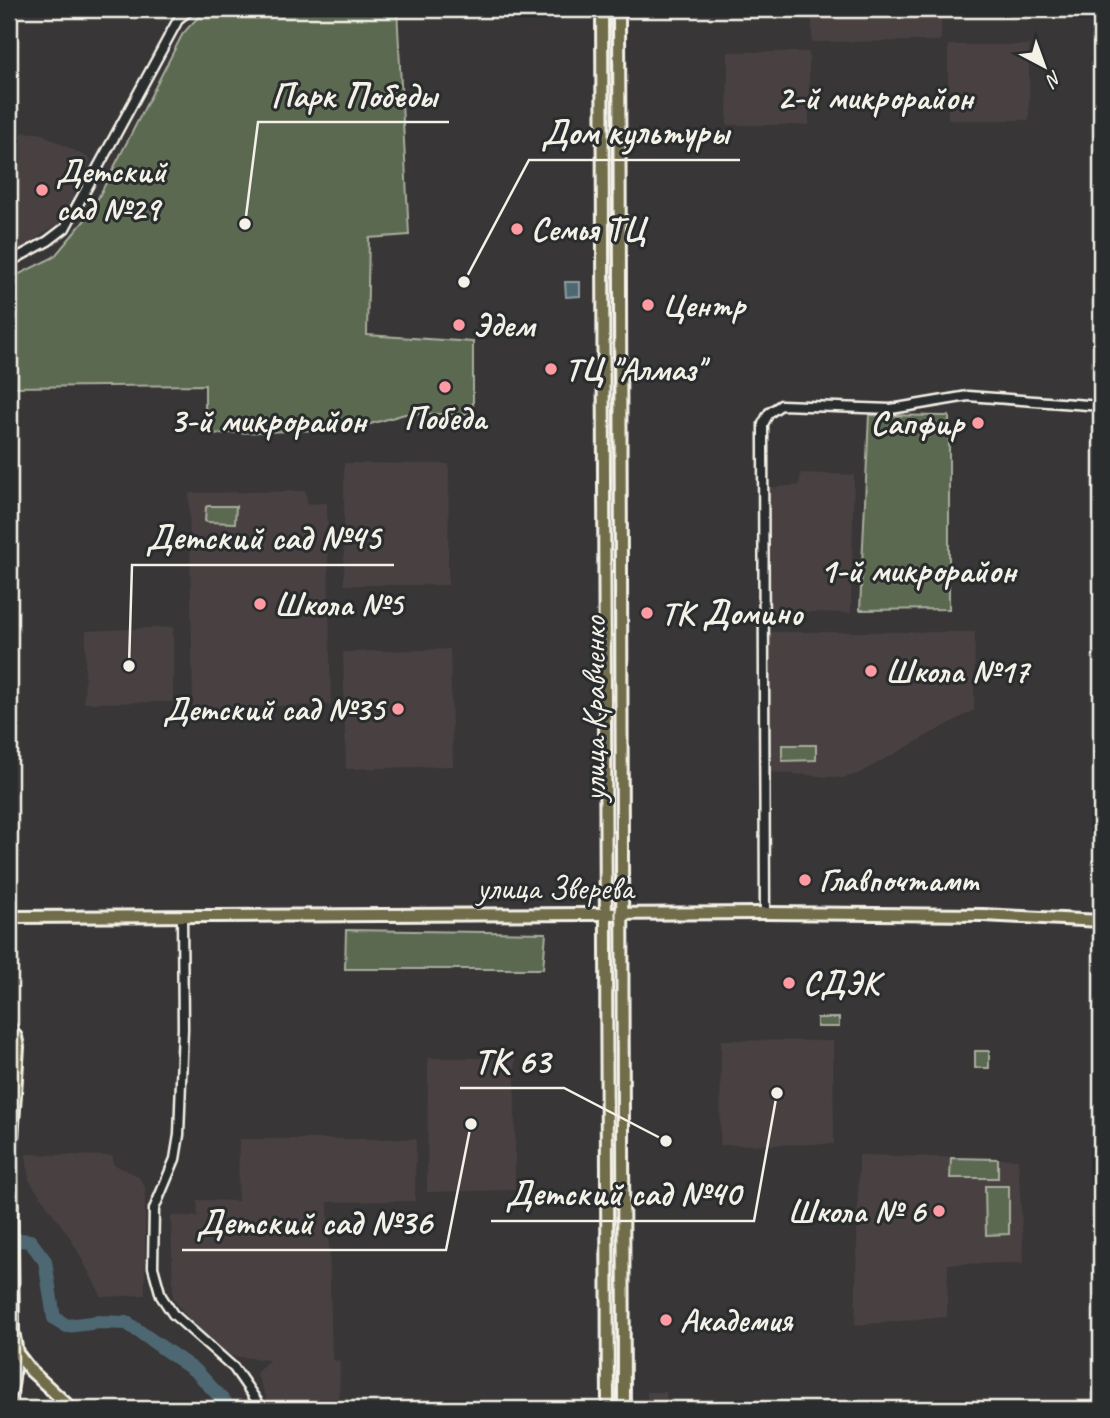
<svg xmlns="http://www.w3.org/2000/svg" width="1110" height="1418" viewBox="0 0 1110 1418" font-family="Caveat,sans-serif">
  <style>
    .built { fill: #484142 }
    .green { fill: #5b6951; stroke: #a8ad9c; stroke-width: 2 }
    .water { fill: #4e6773; stroke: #909ea2; stroke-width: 2 }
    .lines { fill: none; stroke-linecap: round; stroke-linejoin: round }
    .river { stroke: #4e6773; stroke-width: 14 }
    .minor-casing { stroke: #f4f1e8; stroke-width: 13 }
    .major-casing { stroke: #f4f1e8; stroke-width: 16 }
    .minor { stroke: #2a2d2e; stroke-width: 8 }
    .major { stroke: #716d4b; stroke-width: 10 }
    .tram { stroke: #f4f1e8; stroke-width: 2 }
    .poi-dot { fill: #ff9aa2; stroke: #2a2d2e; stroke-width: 2.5 }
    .labels { text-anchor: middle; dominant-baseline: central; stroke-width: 6; stroke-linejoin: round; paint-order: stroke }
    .poi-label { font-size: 33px; font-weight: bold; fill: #f4f1e8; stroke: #2a2d2e; text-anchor: start }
    .street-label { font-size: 33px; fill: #f4f1e8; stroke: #2a2d2e }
    .neighbourhood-label { font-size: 35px; font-weight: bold; fill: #f4f1e8; stroke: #2a2d2e }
    .leader { fill: none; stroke: #f4f1e8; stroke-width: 2.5 }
    .callout-dot { fill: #f4f1e8; stroke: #2a2d2e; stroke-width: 2.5 }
    .callout-label { font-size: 35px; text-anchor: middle; font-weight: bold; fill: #f4f1e8; stroke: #2a2d2e; stroke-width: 6; stroke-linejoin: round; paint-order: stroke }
  </style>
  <rect width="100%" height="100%" fill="#383637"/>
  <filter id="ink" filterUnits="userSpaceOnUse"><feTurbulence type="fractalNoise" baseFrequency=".0143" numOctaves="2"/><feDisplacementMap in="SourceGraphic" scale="14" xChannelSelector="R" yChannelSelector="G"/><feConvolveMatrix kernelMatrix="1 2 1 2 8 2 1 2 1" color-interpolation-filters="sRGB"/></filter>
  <g filter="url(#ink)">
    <g class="built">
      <path d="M812,9H941V39L938,41L812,42Z"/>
      <rect x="948" y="45" width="81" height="75"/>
      <path d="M728,52H809V125H727Z"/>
      <path d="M9,132L40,133L91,159L60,222L17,252L9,249Z"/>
      <path d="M344,463L449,464L448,585H344Z"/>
      <path d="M801,473L854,475L851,613L769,611L766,488L799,485Z"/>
      <path d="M306,491L307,504L327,503L331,705L193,708L189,493Z"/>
      <path d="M173,627V702L84,703L86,631Z"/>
      <path d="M768,632H975L974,710L858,774L843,778L768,772Z"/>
      <path d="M450,649L453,766L346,769L343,652Z"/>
      <path d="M721,1040L833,1041L834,1144L720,1145Z"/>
      <path d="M428,1058H515V1190L427,1192Z"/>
      <path d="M239,1139H416L415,1201L328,1202L332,1360L340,1361L339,1409H282L270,1406L256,1373L269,1360L232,1356L205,1340L173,1298L171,1216H198L197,1200L238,1201Z"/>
      <path d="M26,1154L113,1156V1164L138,1176L145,1187V1295L102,1297L71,1239L29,1180Z"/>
      <path d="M859,1155L1018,1159L1024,1263L948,1264L947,1317L855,1325Z"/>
      <path d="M647,1392H666L667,1402L721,1403V1409H647Z"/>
    </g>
    <g class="green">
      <path d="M219,9H397L409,235L369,238L367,335L473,342V414H405L353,429L205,434V385L9,387V327L14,323L16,309L9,302V279L54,257L90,214L182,35C193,22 201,11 219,9Z"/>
      <path d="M869,415L949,416V609L860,610Z"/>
      <path d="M208,506H236L235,523L207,522L205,521L206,507Z"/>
      <path d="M782,745H816V760L782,761Z"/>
      <path d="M346,930L546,933L543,969H345Z"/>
      <rect x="817" y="1018" width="22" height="9"/>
      <rect x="975" y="1051" width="14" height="17"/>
      <path d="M951,1158L998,1159V1178H950Z"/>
      <path d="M985,1186H1009V1234L986,1235Z"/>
    </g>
    <path class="water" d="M565,282H580V296L566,297Z"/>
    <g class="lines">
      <path class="river" d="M9,1239L30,1241L45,1261L54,1318L67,1326L99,1322L127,1323L197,1372L231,1409"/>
      <defs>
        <g id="minor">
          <path d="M9,262L48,241L65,228L179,18L191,9"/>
          <path d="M765,913L763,441V424L769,413L781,405L891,409L968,396L1101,406"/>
          <path d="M182,916L183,1028L179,1135L175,1159L154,1209L153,1267L161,1296L173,1314L234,1368L259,1404"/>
          <path d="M9,1350L17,1353L14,1383L9,1405"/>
        </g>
        <g id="major">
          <path d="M602,9L608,1409"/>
          <path d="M619,9L624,1409"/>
          <path d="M9,917L765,913L983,915L1101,921"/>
          <path d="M9,1026L16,1037L18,1047L11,1155L13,1331L17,1353L31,1371L72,1409"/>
        </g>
      </defs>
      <use href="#minor" class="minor-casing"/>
      <use href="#major" class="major-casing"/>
      <use href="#minor" class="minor"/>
      <use href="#major" class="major"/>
      <path class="tram" d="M611,9L618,1409"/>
    </g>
  </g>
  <g class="poi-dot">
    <circle cx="42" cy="190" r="7"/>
    <circle cx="517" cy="229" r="7"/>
    <circle cx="648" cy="305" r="7"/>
    <circle cx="459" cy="325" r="7"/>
    <circle cx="551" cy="369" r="7"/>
    <circle cx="445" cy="387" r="7"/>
    <circle cx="978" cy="423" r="7"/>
    <circle cx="260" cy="604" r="7"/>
    <circle cx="647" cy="613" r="7"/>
    <circle cx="871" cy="671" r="7"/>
    <circle cx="398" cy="709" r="7"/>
    <circle cx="805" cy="880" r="7"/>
    <circle cx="789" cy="983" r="7"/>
    <circle cx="939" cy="1211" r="7"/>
    <circle cx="666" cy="1320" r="7"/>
  </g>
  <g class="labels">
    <g class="poi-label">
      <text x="56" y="171">Детский<tspan x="56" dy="38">сад №29</tspan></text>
      <text x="531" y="229">Семья ТЦ</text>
      <text x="662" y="305">Центр</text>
      <text x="473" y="325">Эдем</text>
      <text x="565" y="369">ТЦ "Алмаз"</text>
      <text x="445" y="418" text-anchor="middle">Победа</text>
      <text x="964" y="423" text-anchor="end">Сапфир</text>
      <text x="274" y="604">Школа №5</text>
      <text x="661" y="613">ТК Домино</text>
      <text x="885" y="671">Школа №17</text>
      <text x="384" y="709" text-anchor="end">Детский сад №35</text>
      <text x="819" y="880">Главпочтамт</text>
      <text x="803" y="983">СДЭК</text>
      <text x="925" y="1211" text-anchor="end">Школа № 6</text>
      <text x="680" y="1320">Академия</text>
    </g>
    <g class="street-label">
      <text transform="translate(594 709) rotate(-90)">улица Кравченко</text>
      <text x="555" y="888">улица Зверева</text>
    </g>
    <g class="neighbourhood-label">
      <text x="875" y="97">2-й микрорайон</text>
      <text x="268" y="420">3-й микрорайон</text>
      <text x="918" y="570">1-й микрорайон</text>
    </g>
  </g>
  <path class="leader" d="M245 224L258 122H449M464 282L529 160H740M129 666L132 565H394M666 1141L564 1088H460M777 1093L754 1221H491M471 1124L446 1250H182"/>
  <g class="callout-dot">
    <circle cx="245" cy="224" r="7"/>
    <circle cx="464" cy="282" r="7"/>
    <circle cx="129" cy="666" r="7"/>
    <circle cx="666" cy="1141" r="7"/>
    <circle cx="777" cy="1093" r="7"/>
    <circle cx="471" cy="1124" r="7"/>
  </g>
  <g class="callout-label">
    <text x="354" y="107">Парк Победы</text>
    <text x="635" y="144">Дом культуры</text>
    <text x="263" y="549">Детский сад №45</text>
    <text x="512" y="1073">ТК 63</text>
    <text x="623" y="1205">Детский сад №40</text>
    <text x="314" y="1234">Детский сад №36</text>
  </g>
  <rect width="1110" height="1418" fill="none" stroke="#2a2d2e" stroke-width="35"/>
  <rect x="18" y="18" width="1075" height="1383" fill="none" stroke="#f4f1e8" stroke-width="2.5" filter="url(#ink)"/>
  <g transform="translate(1044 66) rotate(139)" stroke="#2a2d2e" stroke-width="5" paint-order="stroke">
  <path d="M0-5L12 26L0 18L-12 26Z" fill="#f4f1e8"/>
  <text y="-10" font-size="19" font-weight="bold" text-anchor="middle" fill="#f4f1e8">N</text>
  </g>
</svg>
